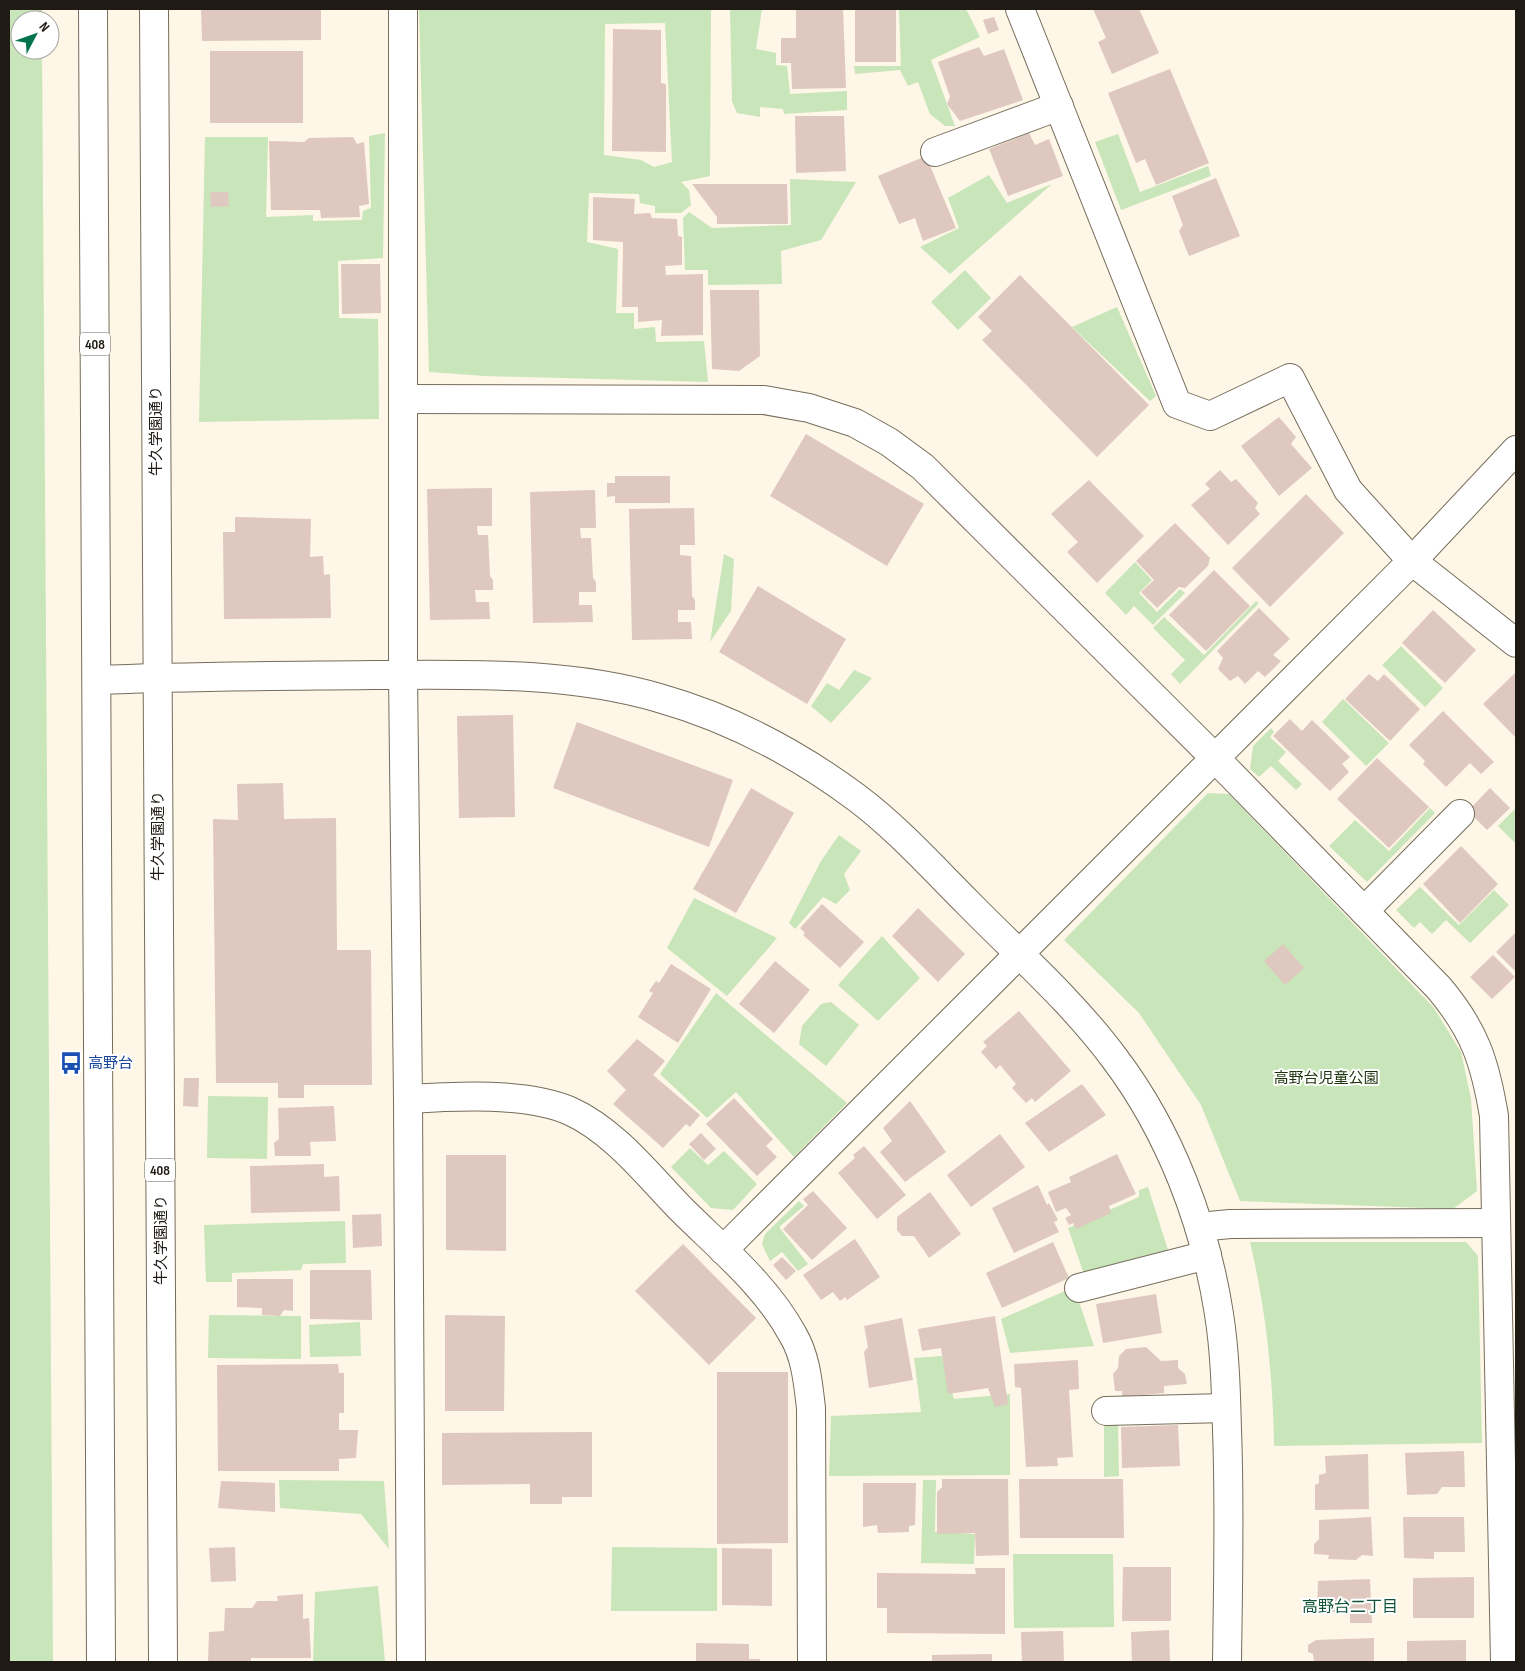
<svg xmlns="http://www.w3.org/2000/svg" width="1525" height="1671" viewBox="0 0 1525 1671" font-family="'Sofia Sans Condensed','Noto Sans JP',sans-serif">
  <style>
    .green { fill: #c9e5ba; fill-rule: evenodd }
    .building { fill: #dfc8bf }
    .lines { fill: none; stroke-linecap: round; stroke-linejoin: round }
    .minor-casing { stroke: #766d5b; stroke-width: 30 }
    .highway-casing { stroke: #766d5b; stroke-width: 30 }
    .minor { stroke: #fff; stroke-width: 28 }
    .highway { stroke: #fff; stroke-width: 28 }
    .labels { text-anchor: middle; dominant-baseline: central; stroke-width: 4; stroke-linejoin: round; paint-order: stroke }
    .shield { fill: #fff; stroke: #625f5a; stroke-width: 1 }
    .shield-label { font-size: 14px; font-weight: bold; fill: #1f1b14 }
    .street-label { font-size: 15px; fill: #1f1b14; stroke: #fff }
    .transit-label { font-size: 15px; fill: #164399; stroke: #fff; text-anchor: start }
    .park-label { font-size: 15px; fill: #1b330a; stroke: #fff }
    .neighbourhood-label { font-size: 16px; fill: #115439; stroke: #fff }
  </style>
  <rect width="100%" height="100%" fill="#fef6e6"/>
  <g class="green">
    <path d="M9,9H42V20H20V50H42L53,1662H9Z"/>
    <path d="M419,9H711L710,176L681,182L689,190L691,205L681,213H655V206L640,203L639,194L589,193L587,242L618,249L616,313H634V329L655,327L656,342L704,341L708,382L485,376L429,372ZM665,23L672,162L654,167L641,160L604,155L605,24Z"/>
    <path d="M730,9H762L756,49L776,53V65L787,66L790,94L847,91V110L784,114L783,109L760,107V117L737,113L732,101Z"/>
    <path d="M899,9H966L980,37L931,60L955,126H945L930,114L918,82L908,86L900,70L855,74L854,66H901Z"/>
    <path d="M385,133L383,258L338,261L339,318L378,319L379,419L199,422L205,137H268L266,217L313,215V221L362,220L363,211L371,208L369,136Z"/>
    <path d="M1118,134L1140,192L1208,166L1211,176L1121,210L1095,142Z"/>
    <path d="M989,175L1007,203L1052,184L950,274L920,247L959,228L948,198Z"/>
    <path d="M790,179L856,182L821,240L781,251L782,284L708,285V270H685L683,218L689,212L712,228L791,225Z"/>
    <path d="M965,270L991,298L958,330L931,302Z"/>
    <path d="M1117,307L1156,396L1150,401L1072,327Z"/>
    <path d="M724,554L734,559L731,611L710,642Z"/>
    <path d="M1135,562L1152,580L1139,593L1157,612L1180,589L1185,593L1153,625L1134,606L1126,615L1105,593Z"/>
    <path d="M1256,601L1259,603L1180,684L1171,674L1185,660L1153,628L1164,617L1204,655Z"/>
    <path d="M1401,646L1443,688L1425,707L1382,665Z"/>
    <path d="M854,670L872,678L831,723L811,706L827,683L839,690Z"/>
    <path d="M1343,699L1389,743L1366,766L1322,722Z"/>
    <path d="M1271,728L1274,732L1270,737L1286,752L1278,761L1302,784L1296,790L1271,766L1259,777L1250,769L1253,746Z"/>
    <path d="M1208,793L1229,794L1434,1008L1461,1052L1471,1099L1477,1191L1453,1209L1240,1201L1201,1105L1139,1013L1064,940Z"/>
    <path d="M1430,808L1435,813L1367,882L1329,846L1355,820L1389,851Z"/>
    <path d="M1516,808V844L1498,826Z"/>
    <path d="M839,835L861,851L844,874L850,890L836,904L823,897L795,929L789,923L821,861Z"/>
    <path d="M1420,887L1459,925L1494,890L1509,905L1470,943L1446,920L1432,934L1420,922L1414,928L1396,910Z"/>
    <path d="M694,898L777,938L727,996L667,948Z"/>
    <path d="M882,936L920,978L878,1021L838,985Z"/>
    <path d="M716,993L847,1103L794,1157L736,1092L707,1118L660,1074Z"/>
    <path d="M831,1002L859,1025L826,1066L799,1044L802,1026L821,1004Z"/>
    <path d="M208,1096L268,1097L267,1159L207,1158Z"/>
    <path d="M690,1148L708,1165L724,1151L757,1184L733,1210L711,1208L671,1167Z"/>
    <path d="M1148,1187L1168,1250L1085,1277L1068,1228L1139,1197V1190Z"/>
    <path d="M799,1201L804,1206L779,1227L808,1264L798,1271L782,1252L770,1261L762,1244L765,1234Z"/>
    <path d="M345,1221L346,1263L303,1264L301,1270L232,1273V1282H206L204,1225Z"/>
    <path d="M1250,1242H1466L1478,1256L1482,1443L1274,1446C1273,1376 1266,1310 1250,1242Z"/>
    <path d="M1074,1287L1094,1346L1010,1353L1001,1319Z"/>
    <path d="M209,1315L301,1316V1359L208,1358Z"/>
    <path d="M360,1322L361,1356L310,1357L309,1325Z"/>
    <path d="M942,1356L954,1399L1010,1394V1475L829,1476L831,1416L921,1412L914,1358Z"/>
    <path d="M1104,1424H1118L1119,1476L1104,1477Z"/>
    <path d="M279,1480L384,1481L389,1549L361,1514L280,1508Z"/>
    <path d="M923,1480H936L935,1532L975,1534L974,1564L921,1563Z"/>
    <path d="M612,1547L717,1548V1611H611Z"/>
    <path d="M1013,1554H1113L1114,1627L1014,1628Z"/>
    <path d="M378,1586L385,1662H313L315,1592Z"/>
  </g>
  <g class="building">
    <path d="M201,9H321V40L202,41Z"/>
    <path d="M796,9H843L846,88L792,89L791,63H781V38H796Z"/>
    <rect x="855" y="9" width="41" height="53"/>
    <path d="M1093,9H1139L1159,53L1112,74L1098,42L1106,38Z"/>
    <path d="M994,17L999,30L988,34L983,20Z"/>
    <path d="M613,29L661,30V83L666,84V152L612,151Z"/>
    <path d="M979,47L984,56L1004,49L1023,100L960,121L947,104L950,97L938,62Z"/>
    <rect x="210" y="51" width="93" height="72"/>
    <path d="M1170,69L1209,163L1156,185L1145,159L1136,163L1108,93Z"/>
    <path d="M795,116H844L846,171L796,173Z"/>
    <path d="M1029,133L1035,145L1049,139L1063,176L1008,196L989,149Z"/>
    <path d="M353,137L357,144L364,142L369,204L359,206L360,217L321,218L320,210H271L269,141L304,142L309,138Z"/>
    <path d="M926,156L956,228L923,241L915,218L899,224L878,176Z"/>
    <path d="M1216,178L1240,236L1189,256L1179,231L1183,225L1172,196Z"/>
    <path d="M692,184H787L788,224H717V217Z"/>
    <path d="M210,192H228L229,206L211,207Z"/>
    <path d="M593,197L635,199L634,214L650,213L652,218L677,219L678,236L682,237V265L665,266L666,275L703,274V335L661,336L662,320L638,322V307H622L623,242L593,240Z"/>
    <path d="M341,264H380L381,313L342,314Z"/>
    <path d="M1020,275L1149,405L1097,457L982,340L992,331L978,317Z"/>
    <path d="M710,290H759L760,356L739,371L712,369Z"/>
    <path d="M1279,417L1296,437L1291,444L1312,468L1279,496L1241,446Z"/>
    <path d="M806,434L924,504L887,566L770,496Z"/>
    <path d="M1220,470L1231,482L1236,479L1258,503L1255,508L1260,514L1228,545L1191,505L1210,489L1205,484Z"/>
    <path d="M615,476H670V503H615V496L607,497V483H615Z"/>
    <path d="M1089,480L1144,536L1097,583L1067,552L1078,542L1051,514Z"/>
    <path d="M492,488V526H477L478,535H488L490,576L493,580V590H475L476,602H489L490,619L430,620L427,489Z"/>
    <path d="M595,490L596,528H580L581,538H591L593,578L596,582V592H579V605H592L593,622L533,623L530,492Z"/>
    <path d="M1306,494L1344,533L1270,607L1232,568Z"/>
    <path d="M694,508L695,545H680V555L691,556L692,596L695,600V610H678V622H691L692,639L632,640L629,509Z"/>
    <path d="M235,517L311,519L310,557L323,556L324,575L330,574L331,618L224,619L223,532H235Z"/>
    <path d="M1175,523L1210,558L1208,566L1185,588L1179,587L1157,608L1141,592L1154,580L1136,561Z"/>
    <path d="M1214,570L1250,606L1206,651L1169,615Z"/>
    <path d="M758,586L846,639L807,704L719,652Z"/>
    <path d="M1259,608L1290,639L1273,655L1281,661L1265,677L1258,671L1245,684L1238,676L1230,681L1218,669L1223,658L1217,651Z"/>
    <path d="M1433,610L1476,650L1445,683L1402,643Z"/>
    <path d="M1515,673L1516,674V738L1483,704Z"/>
    <path d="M1369,674L1378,681L1384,674L1420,709L1390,741L1345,699Z"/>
    <path d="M1443,711L1494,762L1481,774L1470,763L1446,787L1423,764L1425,761L1409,745Z"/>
    <path d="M513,715L515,817L459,818L457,716Z"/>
    <path d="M1290,719L1302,731L1312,720L1350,757L1342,764L1349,772L1330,791L1273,736Z"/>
    <path d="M577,722L733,780L709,847L553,788Z"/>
    <path d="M1377,758L1429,807L1389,848L1337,799Z"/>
    <path d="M283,783L284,819L336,818L337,950H371L372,1085H304V1098H278V1083H216L213,819L238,820L237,784Z"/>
    <path d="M751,788L794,813L736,913L693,889Z"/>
    <path d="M1490,788L1510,808L1487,830L1468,811Z"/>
    <path d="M1461,846L1498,884L1460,923L1423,884Z"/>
    <path d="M822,904L864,942L840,968L803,935L805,933L800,928Z"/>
    <path d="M918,908L965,954L938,982L892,936Z"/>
    <path d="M1516,932V972L1496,952Z"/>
    <path d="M1283,944L1304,968L1285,985L1264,961Z"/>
    <path d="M1493,955L1515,977L1492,999L1470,977Z"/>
    <path d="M775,961L810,990L774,1033L739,1004Z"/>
    <path d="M671,964L711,989L678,1043L638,1017L653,993L649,991L656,981L659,983Z"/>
    <path d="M1019,1011L1071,1071L1035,1102L1032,1098L1026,1103L1012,1088L1016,1084L1000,1065L996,1069L981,1052L987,1046L983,1042Z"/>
    <path d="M637,1039L665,1061L653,1075L700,1115L690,1127L686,1124L663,1148L613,1104L626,1090L607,1071Z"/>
    <path d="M184,1078H199L198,1107L183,1106Z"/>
    <path d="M1082,1084L1106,1115L1049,1152L1025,1123Z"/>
    <path d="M734,1098L773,1139L766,1146L777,1157L757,1176L706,1124Z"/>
    <path d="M910,1101L946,1152L905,1182L880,1152L892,1141L883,1128Z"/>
    <path d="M334,1106L336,1141L310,1142L311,1156H275L274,1143L279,1139L278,1108Z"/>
    <path d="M701,1133L716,1149L704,1160L689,1144Z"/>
    <path d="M1000,1134L1025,1167L971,1207L947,1175Z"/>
    <path d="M864,1146L906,1195L877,1219L838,1173L855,1158L853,1155Z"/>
    <path d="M1117,1154L1136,1194L1109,1206L1111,1213L1076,1229L1073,1223L1069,1225L1065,1218L1071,1215L1066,1208L1056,1212L1048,1192L1071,1182L1069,1177Z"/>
    <path d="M446,1155H506V1251L446,1250Z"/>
    <path d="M324,1164V1177L339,1176L340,1211L251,1213L250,1166Z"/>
    <path d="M1038,1185L1047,1205L1049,1203L1058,1220L1054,1222L1059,1232L1014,1253L992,1208Z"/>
    <path d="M813,1191L847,1228L812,1260L783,1229L808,1205L803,1199Z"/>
    <path d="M930,1192L961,1234L929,1258L914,1236H902L897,1230V1217Z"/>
    <path d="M381,1214L382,1246L353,1248L352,1215Z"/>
    <path d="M855,1239L880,1277L847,1300L845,1297L840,1301L833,1292L821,1300L803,1275Z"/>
    <path d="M1053,1242L1069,1278L1002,1308L986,1273Z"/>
    <path d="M683,1244L756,1318L709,1365L635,1291Z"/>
    <path d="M782,1257L796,1271L786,1280L773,1265Z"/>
    <path d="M310,1270H371L372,1320L310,1319Z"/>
    <path d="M237,1279H293V1311L284,1310L280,1316L262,1315V1308L237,1307Z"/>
    <path d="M1156,1294L1162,1333L1103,1343L1096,1304Z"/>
    <path d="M445,1315L505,1316L504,1411H445Z"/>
    <path d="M995,1316L1008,1404L995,1407L988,1388L948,1394L941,1348L922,1351L918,1329Z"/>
    <path d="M902,1318L913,1380L869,1388L864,1352L868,1347L864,1326Z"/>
    <path d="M1146,1347L1161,1361L1178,1360V1368L1185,1374L1187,1384L1164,1386V1393L1122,1397V1391H1115L1113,1374L1118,1368L1119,1356L1126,1349Z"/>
    <path d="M1078,1360L1079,1389L1069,1390L1073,1457L1057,1458L1058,1466L1026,1467L1021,1388L1015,1387L1014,1364Z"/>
    <path d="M338,1364L339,1373H344V1413H339V1430H358L356,1458L339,1459V1471H218L217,1365Z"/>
    <path d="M717,1372H788V1543L717,1544Z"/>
    <path d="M1178,1425L1180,1466L1122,1468L1121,1427Z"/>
    <path d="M592,1432V1497H562V1504H530V1484L442,1485V1433Z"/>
    <path d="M1464,1451L1465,1487H1442L1437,1494L1407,1495L1405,1453Z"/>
    <path d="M1368,1454L1369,1509L1315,1510V1485L1319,1483V1475L1326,1473L1325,1456Z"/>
    <path d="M942,1479H1008L1009,1555L976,1556L975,1533L937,1534V1492L942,1487Z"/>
    <path d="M1019,1479H1123L1124,1538H1020Z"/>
    <path d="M221,1481L275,1483V1512L218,1508Z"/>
    <path d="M863,1483H916L915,1525L909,1526V1532L878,1533L877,1525L863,1527Z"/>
    <path d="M1371,1517L1373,1556L1362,1555L1356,1560L1328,1559L1329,1555L1314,1554V1544L1319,1539V1520Z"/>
    <path d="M1403,1517H1464L1465,1552H1434V1559L1404,1558Z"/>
    <path d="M235,1547L236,1581L211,1582L209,1548Z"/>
    <path d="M722,1548L772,1549V1606L722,1605Z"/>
    <path d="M1123,1567H1171V1621H1122Z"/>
    <path d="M975,1568H1005V1634L887,1633V1608H877V1573L976,1574Z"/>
    <path d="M1474,1577V1618H1413V1578Z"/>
    <path d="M1370,1579L1372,1623H1350V1613L1317,1611L1318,1581Z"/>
    <path d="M303,1594V1619L309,1618L311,1658H251V1662H208L209,1632L224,1631L225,1608H252L257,1601H278L277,1596Z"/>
    <path d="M1169,1630L1170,1662H1132L1131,1632Z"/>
    <path d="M1063,1631L1064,1662H1022L1021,1632Z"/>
    <path d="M1374,1638V1662H1314L1313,1654L1308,1652V1645L1316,1640Z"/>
    <path d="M1466,1640V1662H1407V1641Z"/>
    <path d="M696,1643L749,1644V1659H760V1662H696Z"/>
    <path d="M992,1654V1662H932V1655Z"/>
  </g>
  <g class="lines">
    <defs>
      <g id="minor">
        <path d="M403,9V675L408,1099L411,1662"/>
        <path d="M1020,9L1177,404L1210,416L1290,378L1348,490L1412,561L1516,643"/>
        <path d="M935,152L1059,106"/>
        <path d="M404,399L764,400L809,408L855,423L889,442L923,467L1215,758L1439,988C1475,1031 1485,1062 1494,1116L1505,1662"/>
        <path d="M97,680C189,676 282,676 374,675C469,675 566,671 659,698C730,718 798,754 857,798C897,828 932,867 968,903C1017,953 1073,1002 1115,1059C1170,1132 1205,1224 1219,1314C1225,1352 1226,1391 1227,1430C1230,1507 1228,1585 1227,1662"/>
        <path d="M1364,911L1460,814"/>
        <path d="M408,1099C455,1096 527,1092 570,1111C614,1131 647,1174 680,1208C720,1248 766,1285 793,1335C806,1357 808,1383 811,1408L812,1662"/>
        <path d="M1199,1227L1230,1224L1495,1223"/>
        <path d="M723,1250L1412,561L1516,450"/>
        <path d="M1079,1288L1207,1255"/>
        <path d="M1106,1411L1226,1408"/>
      </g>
      <g id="highway">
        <path d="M93,9L101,1662"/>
        <path d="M154,9L163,1662"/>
      </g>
    </defs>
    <use href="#minor" class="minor-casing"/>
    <use href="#highway" class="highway-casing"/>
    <use href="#minor" class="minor"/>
    <use href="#highway" class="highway"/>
  </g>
  <defs>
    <symbol id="bus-bare" viewBox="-9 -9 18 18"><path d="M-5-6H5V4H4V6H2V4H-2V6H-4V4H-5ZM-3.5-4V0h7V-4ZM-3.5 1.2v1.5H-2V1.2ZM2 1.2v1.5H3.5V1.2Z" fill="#1a4fb4" stroke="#fff" stroke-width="2.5" paint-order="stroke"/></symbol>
  </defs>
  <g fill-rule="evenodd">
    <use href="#bus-bare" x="55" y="1047" width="32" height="32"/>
  </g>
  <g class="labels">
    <g class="shield">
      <rect x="80" y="332.5" width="30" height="23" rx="4"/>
      <rect x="145" y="1158.5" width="30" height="23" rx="4"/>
    </g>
    <g class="shield-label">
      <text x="95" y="344">408</text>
      <text x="160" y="1170">408</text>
    </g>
    <g class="street-label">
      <text transform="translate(156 431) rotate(-90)">牛久学園通り</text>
      <text transform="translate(158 836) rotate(-90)">牛久学園通り</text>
      <text transform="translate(161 1240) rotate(-90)">牛久学園通り</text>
    </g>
    <g class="transit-label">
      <text x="88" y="1063">高野台</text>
    </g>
    <g class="park-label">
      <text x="1326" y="1078">高野台児童公園</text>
    </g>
    <g class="neighbourhood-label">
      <text x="1350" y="1607">高野台二丁目</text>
    </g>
  </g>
  <rect width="1525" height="1671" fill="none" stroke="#1f1b14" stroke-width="20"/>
  <g transform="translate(35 35) rotate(49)"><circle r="24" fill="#ffffff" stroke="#a5a4a1"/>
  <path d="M0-4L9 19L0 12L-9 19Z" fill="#04744d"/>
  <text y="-8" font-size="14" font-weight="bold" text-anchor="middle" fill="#1f1b14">N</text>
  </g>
</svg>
